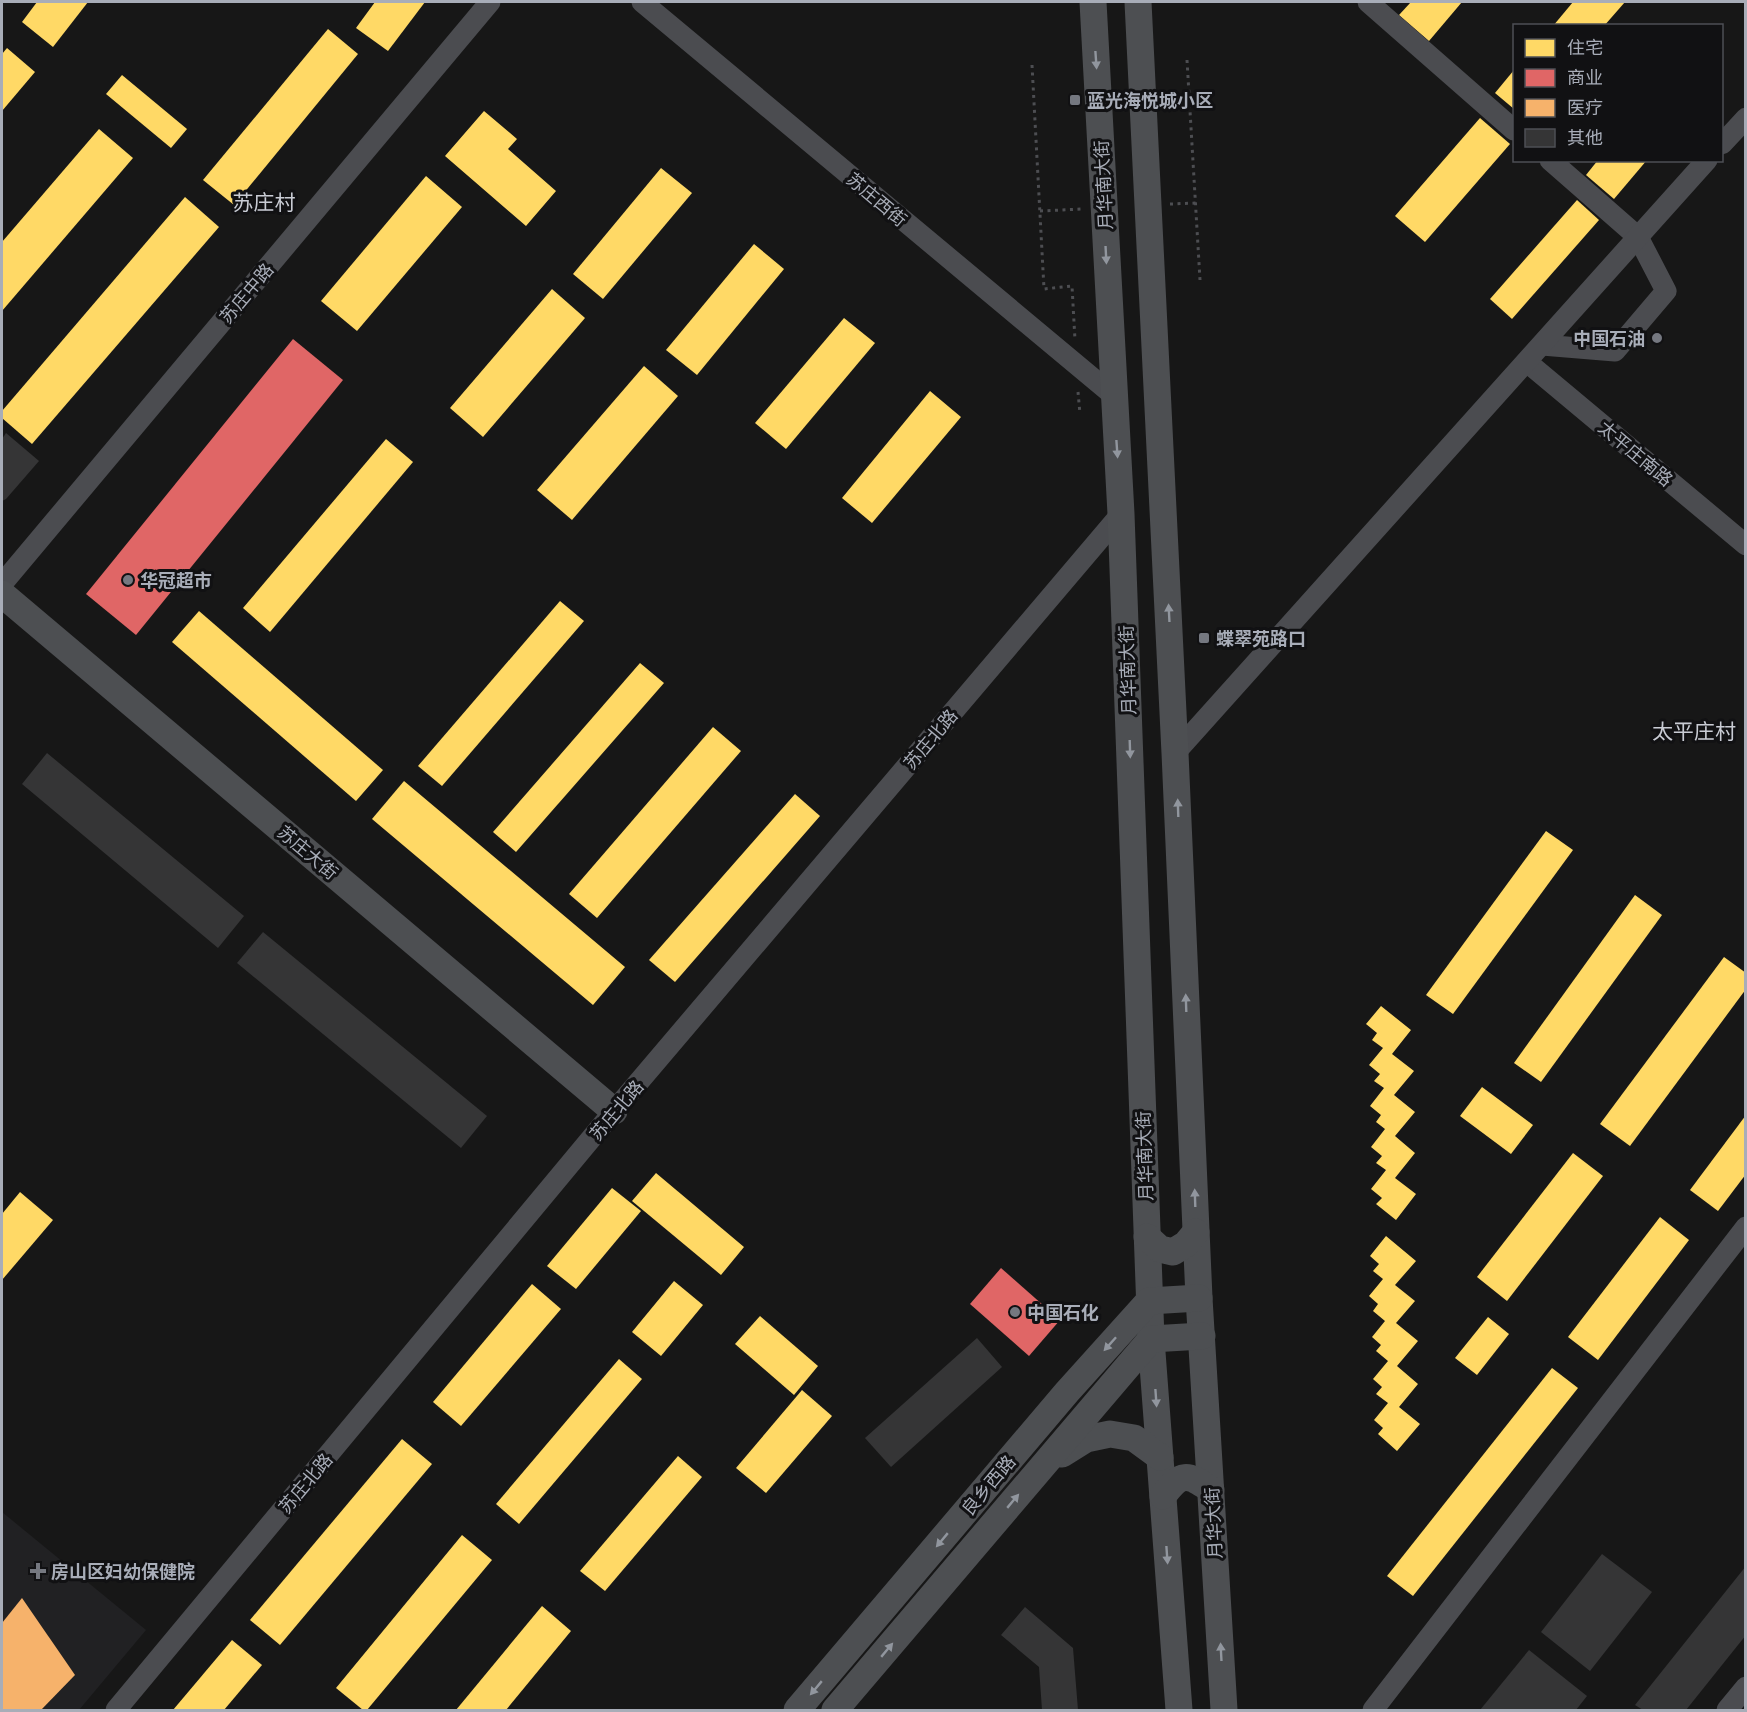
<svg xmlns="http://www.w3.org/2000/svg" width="1747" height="1712" viewBox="0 0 1747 1712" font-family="Barlow,'Noto Sans SC',sans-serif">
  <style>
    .built { fill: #212123 }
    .homes { fill: #ffd966 }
    .shops { fill: #e06666 }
    .health { fill: #f6b26b }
    .building { fill: #353536 }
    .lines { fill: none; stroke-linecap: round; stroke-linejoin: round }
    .path { stroke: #4d4e52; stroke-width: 3; stroke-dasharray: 3 4.5; stroke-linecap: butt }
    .minor { stroke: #4b4c50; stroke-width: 21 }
    .major { stroke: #4d4f52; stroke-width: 27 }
    .oneway { fill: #91969e }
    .poi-dot { fill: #757880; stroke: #111113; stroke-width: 2 }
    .labels { text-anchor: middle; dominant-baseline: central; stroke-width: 6; stroke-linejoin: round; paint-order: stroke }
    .poi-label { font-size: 18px; font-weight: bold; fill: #a8adb8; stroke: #111113; text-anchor: start }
    .street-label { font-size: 18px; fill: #a8adb8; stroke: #111113 }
    .quarter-label { font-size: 21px; fill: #c9ccd4; stroke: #111113 }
  </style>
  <rect width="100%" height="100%" fill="#171717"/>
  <path class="built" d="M2,1512L146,1630L79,1710H2Z"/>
  <g class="homes">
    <path d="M37,2H88L53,47L22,22Z"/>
    <path d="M375,2H425L388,51L356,28Z"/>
    <path d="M1411,2H1462L1429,41L1399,15Z"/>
    <path d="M1573,2H1625L1604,26H1553Z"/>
    <path d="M328,29L358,54L234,205L203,180Z"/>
    <path d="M7,48L35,72L2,111V54Z"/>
    <path d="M1514,70V109L1495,93Z"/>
    <path d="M122,75L187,129L171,148L106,94Z"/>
    <path d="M484,111L517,139L508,149L556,191L526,226L445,156Z"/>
    <path d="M1480,118L1510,144L1425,242L1395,216Z"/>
    <path d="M99,129L133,158L2,311V242Z"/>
    <path d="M1598,160H1647L1614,199L1586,175Z"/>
    <path d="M661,168L692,193L603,299L573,274Z"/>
    <path d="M426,176L462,207L357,331L321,301Z"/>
    <path d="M185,197L219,227L32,444L2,418V411Z"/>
    <path d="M1577,200L1599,220L1512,319L1490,299Z"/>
    <path d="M754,244L784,269L697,375L666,350Z"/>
    <path d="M552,289L585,318L483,437L450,408Z"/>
    <path d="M844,318L875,343L786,449L755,423Z"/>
    <path d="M644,366L678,396L572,520L537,490Z"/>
    <path d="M930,391L961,417L872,523L842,498Z"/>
    <path d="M386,439L413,462L270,632L243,608Z"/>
    <path d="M560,601L584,621L442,786L418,766Z"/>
    <path d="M199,611L383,770L356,801L172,642Z"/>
    <path d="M640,663L664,683L516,852L493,832Z"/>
    <path d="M713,727L741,751L597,918L569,894Z"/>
    <path d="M404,781L625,967L593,1005L372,819Z"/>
    <path d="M795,794L820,816L675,982L649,960Z"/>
    <path d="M1546,831L1573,850L1453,1014L1426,995Z"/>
    <path d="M1635,895L1662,915L1541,1082L1514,1063Z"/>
    <path d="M1724,957L1746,973V989L1630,1146L1600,1124Z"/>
    <path d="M1381,1006L1411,1030L1392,1054L1414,1071L1394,1095L1415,1112L1395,1136L1415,1153L1395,1178L1416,1194L1396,1220L1376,1204L1382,1198L1371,1189L1386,1170L1376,1163L1382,1156L1371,1147L1385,1129L1376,1122L1381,1115L1370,1106L1384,1088L1374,1081L1380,1074L1369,1065L1383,1048L1372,1040L1377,1033L1366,1024Z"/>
    <path d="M1482,1087L1533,1125L1511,1154L1460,1116Z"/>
    <path d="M1746,1115V1174L1718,1211L1690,1190Z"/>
    <path d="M1573,1153L1603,1176L1507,1301L1477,1277Z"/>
    <path d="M656,1173L744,1247L721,1275L632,1201Z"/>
    <path d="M612,1188L641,1211L576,1289L547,1266Z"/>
    <path d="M20,1192L53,1220L2,1280V1214Z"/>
    <path d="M1660,1217L1689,1240L1598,1360L1568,1337Z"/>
    <path d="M1386,1236L1416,1261L1395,1285L1415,1301L1396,1323L1418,1341L1397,1366L1418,1384L1399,1407L1420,1424L1397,1451L1378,1434L1383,1428L1374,1420L1388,1403L1376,1394L1382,1387L1373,1379L1388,1361L1376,1351L1381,1345L1372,1337L1385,1321L1373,1311L1378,1304L1369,1296L1383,1279L1373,1271L1379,1264L1370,1256Z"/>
    <path d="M674,1281L703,1305L661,1356L632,1332Z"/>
    <path d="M532,1284L561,1309L461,1426L433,1402Z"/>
    <path d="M760,1316L818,1366L794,1395L735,1344Z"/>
    <path d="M1488,1317L1509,1334L1477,1375L1455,1358Z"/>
    <path d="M619,1359L642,1379L519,1524L496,1504Z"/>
    <path d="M1552,1368L1578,1388L1413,1596L1387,1576Z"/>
    <path d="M802,1390L832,1416L766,1493L736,1468Z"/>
    <path d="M402,1439L432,1464L280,1645L250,1620Z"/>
    <path d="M678,1456L702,1477L605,1591L580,1571Z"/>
    <path d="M462,1535L492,1560L367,1710H363L336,1688Z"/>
    <path d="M542,1606L571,1631L506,1710H456Z"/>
    <path d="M232,1640L262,1665L224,1710H173Z"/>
  </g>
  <g class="shops">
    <path d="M293,339L343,380L136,635L86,594Z"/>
    <path d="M1001,1268L1060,1320L1029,1356L970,1304Z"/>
  </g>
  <path class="health" d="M22,1598L75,1675L41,1710H2V1623Z"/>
  <g class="building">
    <path d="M6,433L39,461L6,499L2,501V439Z"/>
    <path d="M47,753L244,916L218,948L22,784Z"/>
    <path d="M263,932L487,1116L461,1148L237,963Z"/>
    <path d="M977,1338L1002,1367L891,1467L865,1438Z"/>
    <path d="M1602,1554L1652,1592L1590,1671L1541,1632Z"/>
    <path d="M1746,1566V1635L1686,1710H1643L1635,1705Z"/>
    <path d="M1025,1607L1073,1648L1078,1710H1042L1039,1667L1001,1635Z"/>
    <path d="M1529,1650L1587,1696L1576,1710H1480Z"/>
  </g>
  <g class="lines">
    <g class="path">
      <path d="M1187,60L1200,280"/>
      <path d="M1032,65L1044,289L1072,286L1075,340"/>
      <path d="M1170,204L1196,203"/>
      <path d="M1040,211L1083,209"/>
      <path d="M1078,392L1080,414"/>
    </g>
    <g class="minor">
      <path d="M642,2L1113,395"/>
      <path d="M1368,2L1514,130"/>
      <path d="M1722,144L1746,118"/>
      <path d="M1542,345L1615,351L1666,291L1638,237L1550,160"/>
      <path d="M1527,362L1746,545"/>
      <path d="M2,584L490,2"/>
      <path d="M1175,753L1707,160"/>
      <path d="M116,1710L614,1111L1121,514"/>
      <path d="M1373,1710L1746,1227"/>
      <path d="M1727,1710L1746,1687"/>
    </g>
    <g class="major">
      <path d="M1093,2L1121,514L1151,1339L1179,1710"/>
      <path d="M1138,2L1175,753L1199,1298L1224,1710"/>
      <path d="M2,594L614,1111"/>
      <path d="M1147,1237L1160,1249L1173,1252L1186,1244L1196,1232"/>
      <path d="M1062,1454L1086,1439L1110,1434L1134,1438L1160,1457"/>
      <path d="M1163,1496C1181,1472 1187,1473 1211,1490"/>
      <path d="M797,1710L1067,1392L1149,1301L1199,1298"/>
      <path d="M835,1710L1151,1339L1202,1336"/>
    </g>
  </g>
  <defs><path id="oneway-solid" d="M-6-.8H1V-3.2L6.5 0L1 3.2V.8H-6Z" transform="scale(1.5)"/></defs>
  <g class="oneway">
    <use href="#oneway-solid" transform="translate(1096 60) rotate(86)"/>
    <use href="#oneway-solid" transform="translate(1106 255) rotate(87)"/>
    <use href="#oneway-solid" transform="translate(1117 449) rotate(86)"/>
    <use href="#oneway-solid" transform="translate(1169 613) rotate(-93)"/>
    <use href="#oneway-solid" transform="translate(1130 749) rotate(88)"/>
    <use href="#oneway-solid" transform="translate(1178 808) rotate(-92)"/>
    <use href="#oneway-solid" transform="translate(1186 1003) rotate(-92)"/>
    <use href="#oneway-solid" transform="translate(1195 1198) rotate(-92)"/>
    <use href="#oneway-solid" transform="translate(1110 1344) rotate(132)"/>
    <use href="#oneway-solid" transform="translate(1156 1398) rotate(86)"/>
    <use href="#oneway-solid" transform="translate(1013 1501) rotate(-50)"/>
    <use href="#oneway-solid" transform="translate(942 1540) rotate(130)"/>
    <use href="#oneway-solid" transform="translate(1167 1555) rotate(86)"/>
    <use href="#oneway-solid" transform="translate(887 1650) rotate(-50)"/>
    <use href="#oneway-solid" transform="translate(1221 1652) rotate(-93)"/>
    <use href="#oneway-solid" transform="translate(816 1688) rotate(130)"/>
  </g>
  <g class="poi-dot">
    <rect x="1069" y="94" width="12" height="12" rx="3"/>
    <circle cx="1657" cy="338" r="6"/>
    <circle cx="128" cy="580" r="6"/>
    <rect x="1198" y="632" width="12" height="12" rx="3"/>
    <circle cx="1015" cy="1312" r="6"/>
    <path d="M35 1562h6v6h6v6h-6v6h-6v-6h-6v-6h6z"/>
  </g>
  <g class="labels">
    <g class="poi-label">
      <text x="1087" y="100">蓝光海悦城小区</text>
      <text x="1645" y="338" text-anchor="end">中国石油</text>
      <text x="140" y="580">华冠超市</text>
      <text x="1216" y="638">蝶翠苑路口</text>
      <text x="1027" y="1312">中国石化</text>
      <text x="51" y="1571">房山区妇幼保健院</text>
    </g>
    <g class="street-label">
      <text transform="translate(1103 185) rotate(-93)">月华南大街</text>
      <text transform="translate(877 199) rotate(40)">苏庄西街</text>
      <text transform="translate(246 293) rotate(-50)">苏庄中路</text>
      <text transform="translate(1636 453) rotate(40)">太平庄南路</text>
      <text transform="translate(1127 670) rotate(-92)">月华南大街</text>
      <text transform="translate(930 739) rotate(-50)">苏庄北路</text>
      <text transform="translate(308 852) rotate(40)">苏庄大街</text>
      <text transform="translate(616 1110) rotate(-50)">苏庄北路</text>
      <text transform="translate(1144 1156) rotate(-92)">月华南大街</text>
      <text transform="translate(305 1483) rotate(-50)">苏庄北路</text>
      <text transform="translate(988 1485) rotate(-50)">良乡西路</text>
      <text transform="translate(1213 1523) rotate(-93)">月华大街</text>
    </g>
    <g class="quarter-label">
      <text x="264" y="201">苏庄村</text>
      <text x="1694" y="730">太平庄村</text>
    </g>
  </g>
  <rect width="1747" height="1712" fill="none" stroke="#a8adb8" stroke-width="6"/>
  <rect x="1513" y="24" width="210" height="138" fill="#111113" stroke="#4d4f55" stroke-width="1.5"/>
  <rect x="1525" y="39" width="30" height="18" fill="#ffd966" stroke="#4d4f55" stroke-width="1.5"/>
  <text x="1567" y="54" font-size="18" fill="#a8adb8">住宅</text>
  <rect x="1525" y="69" width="30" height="18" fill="#e06666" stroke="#4d4f55" stroke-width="1.5"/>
  <text x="1567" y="84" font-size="18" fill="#a8adb8">商业</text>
  <rect x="1525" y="99" width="30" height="18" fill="#f6b26b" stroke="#4d4f55" stroke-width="1.5"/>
  <text x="1567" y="114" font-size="18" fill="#a8adb8">医疗</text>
  <rect x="1525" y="129" width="30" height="18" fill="#353536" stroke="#4d4f55" stroke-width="1.5"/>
  <text x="1567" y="144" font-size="18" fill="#a8adb8">其他</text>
</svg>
